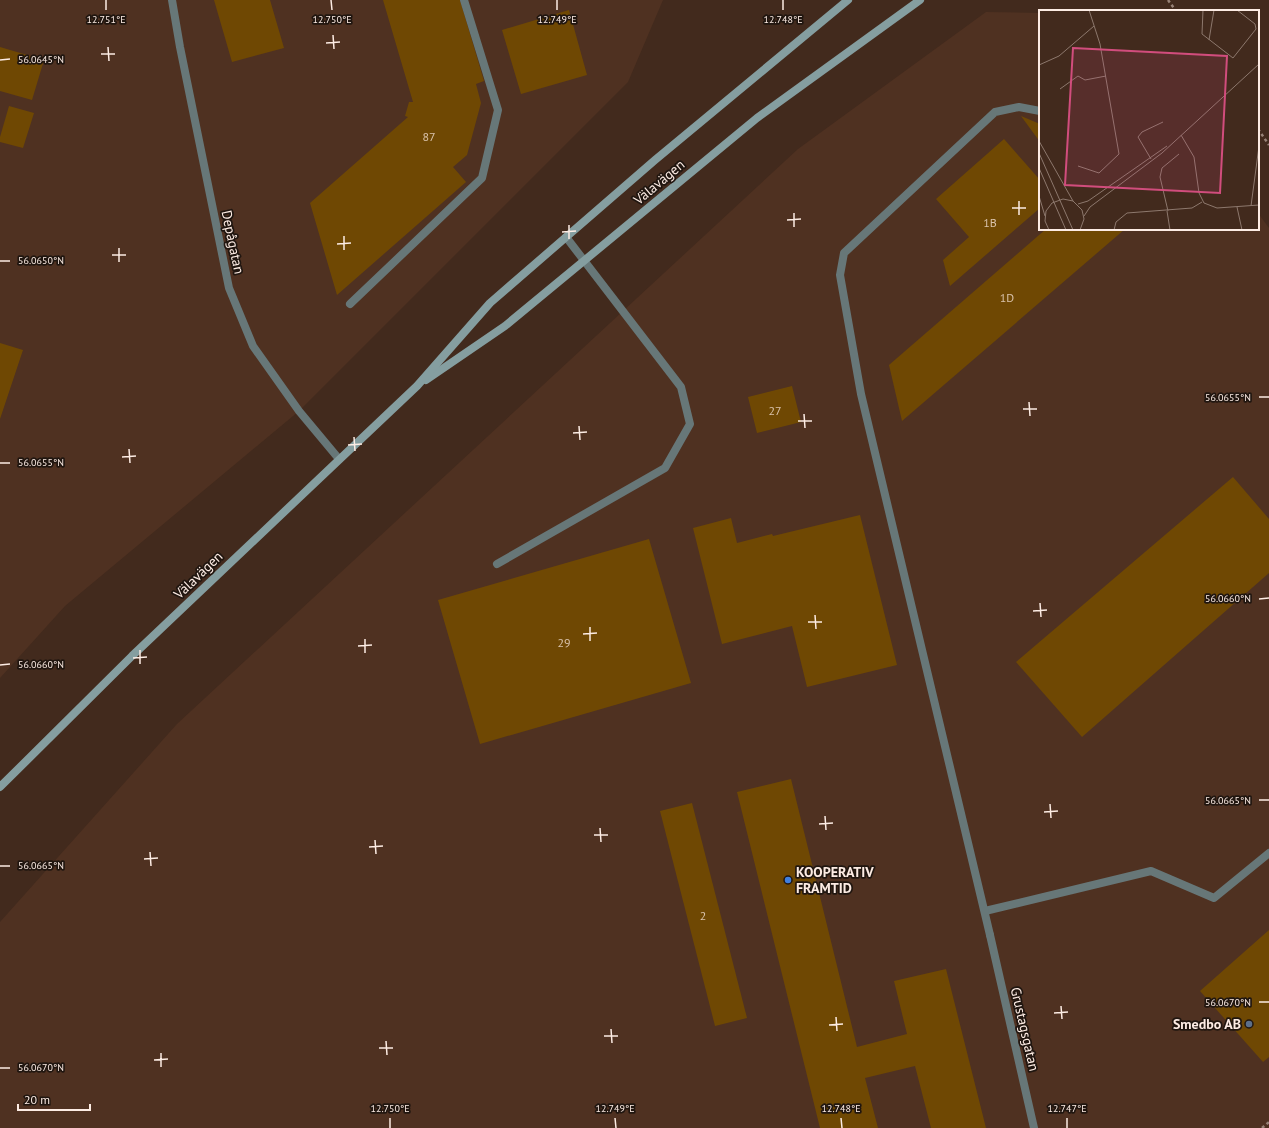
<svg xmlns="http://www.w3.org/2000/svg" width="1269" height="1128" viewBox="0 0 1269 1128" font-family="'PT Sans',sans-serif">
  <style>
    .built { fill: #4f3121 }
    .building { fill: #6f4803 }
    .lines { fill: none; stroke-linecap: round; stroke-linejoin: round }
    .path { stroke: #988378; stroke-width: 2.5; stroke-dasharray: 3 3; stroke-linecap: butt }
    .service { stroke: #677778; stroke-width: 8 }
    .minor { stroke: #677778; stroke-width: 8 }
    .secondary { stroke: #859ea0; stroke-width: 8 }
    .ticks { fill: none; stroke: #fdece4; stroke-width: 1.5 }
    .shop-dot { fill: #3f7fe0; stroke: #201610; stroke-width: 1.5 }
    .service-dot { fill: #5c6f8a; stroke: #201610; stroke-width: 1.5 }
    .labels { text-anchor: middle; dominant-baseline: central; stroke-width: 3.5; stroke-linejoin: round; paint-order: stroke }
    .number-label { font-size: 12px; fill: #dac3ac }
    .street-label { font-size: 14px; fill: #fdece4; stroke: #201610 }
    .poi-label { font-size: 14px; font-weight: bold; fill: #fdece4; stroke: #201610; text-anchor: start }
    .inset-road { fill: none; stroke: #8d786d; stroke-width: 1 }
    .view { fill: #d14d7d; fill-opacity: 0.15; stroke: #d14d7d; stroke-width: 2 }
    .inset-edge { fill: none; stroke: #fdece4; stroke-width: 2 }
    .ticks-label { font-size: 10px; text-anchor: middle; fill: #fdece4; stroke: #201610; stroke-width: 3.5; stroke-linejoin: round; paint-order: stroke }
  </style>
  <rect width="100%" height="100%" fill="#422a1d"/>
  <g class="built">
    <path d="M0,0H663L628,82L299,411L65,606L0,678Z"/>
    <path d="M986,12L1040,13V229H1258V213L1269,228V1128H0V922L177,724L798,149Z"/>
  </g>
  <g class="building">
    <path d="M214,0H270L284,48L232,62Z"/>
    <path d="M383,0H460L484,81L476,84L481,103L467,155L453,167L466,182L337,295L310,203L408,117L405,116L409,102H413Z"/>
    <path d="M569,10L587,75L521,94L502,30Z"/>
    <path d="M0,47L44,60L32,100L0,91Z"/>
    <path d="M9,106L34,113L23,148L0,142V137Z"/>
    <path d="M1021,116L1040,124V142Z"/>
    <path d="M1004,139L1040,180V208L950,286L943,260L969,237L936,199Z"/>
    <path d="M1046,229H1125L902,421L889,365Z"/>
    <path d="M0,343L23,350L0,419Z"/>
    <path d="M792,386L801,422L757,433L748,397Z"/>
    <path d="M1233,477L1269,519V573L1082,737L1016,662Z"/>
    <path d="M860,515L897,665L807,687L792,626L722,644L693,528L731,518L737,543L772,534L773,536Z"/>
    <path d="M649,539L691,683L480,744L438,600Z"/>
    <path d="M791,779L857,1047L907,1034L894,981L946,969L986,1128H931L915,1066L865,1078L878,1128H820L737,792Z"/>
    <path d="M692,803L747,1018L715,1026L660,811Z"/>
    <path d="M1269,930V1057L1263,1062L1200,991Z"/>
  </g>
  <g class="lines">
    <g class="path">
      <path d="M1168,0L1176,11"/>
      <path d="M1258,129L1269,145"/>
      <path d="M1262,1128L1269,1122"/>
    </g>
    <g class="service">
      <path d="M350,304L482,178L498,110L464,0"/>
      <path d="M497,564L665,468L690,424L681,387L566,237"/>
      <path d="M985,911L1151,871L1214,898L1269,853"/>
      <path d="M990,935L861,394L840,275L844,253L995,112L1019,107L1040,111"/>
    </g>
    <g class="minor">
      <path d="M172,0L180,47L229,288L253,346L299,411L339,459"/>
      <path d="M990,935L1034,1128"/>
    </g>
    <g class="secondary">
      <path d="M426,380L505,326L757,118L920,0"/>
      <path d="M0,787L132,656L417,386L490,303L655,160L848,0"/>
    </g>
  </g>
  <path class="ticks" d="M106,0V10M331,0L332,10M557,0V10M783,0V10M333,35L334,49M326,43L340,42M108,47L109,61M101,54H115M0,60L10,59M1019,201V215M1012,208H1026M794,213V227M787,220L801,219M569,225V239M562,232L576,231M344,236V250M337,244L351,243M119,248V262M112,255H126M0,261H10M1259,397H1269M1029,402L1030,416M1023,409H1037M804,414L805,428M798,421H812M579,426L580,440M573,433L587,432M354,437L355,451M348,445L362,444M129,449L130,463M122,457L136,456M0,463H10M1259,599L1269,598M1040,603L1041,617M1033,611L1047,610M815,615L816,629M808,622H822M590,627V641M583,634L597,633M365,639V653M358,646L372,645M140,650V664M133,658L147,657M0,665L10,664M1259,800H1269M1050,804L1051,818M1044,812L1058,811M825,816L826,830M819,824L833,823M600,828L601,842M594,835H608M375,840L376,854M369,847L383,846M150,852L151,866M144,859L158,858M0,866H10M1259,1002H1269M1061,1006L1062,1019M1054,1013L1068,1012M836,1017L837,1031M829,1025L843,1024M611,1029L612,1043M604,1036H618M386,1041L387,1055M379,1048H393M161,1053V1067M154,1060L168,1059M0,1068H10M390,1118V1128M615,1118L616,1128M841,1118L842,1128M1067,1118V1128"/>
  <circle class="shop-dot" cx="788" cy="880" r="4"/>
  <circle class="service-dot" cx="1249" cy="1024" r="4"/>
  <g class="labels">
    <g class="number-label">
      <text x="429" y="136">87</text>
      <text x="990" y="222">1B</text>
      <text x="1007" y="297">1D</text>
      <text x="775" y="410">27</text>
      <text x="564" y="642">29</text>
      <text x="703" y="915">2</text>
    </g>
    <g class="street-label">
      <text transform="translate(659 182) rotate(-40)">Välavägen</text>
      <text transform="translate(233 242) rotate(78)">Depågatan</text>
      <text transform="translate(198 575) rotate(-44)">Välavägen</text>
      <text transform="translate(1025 1029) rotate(77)">Grustagsgatan</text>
    </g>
    <g class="poi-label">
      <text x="796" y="872">KOOPERATIV<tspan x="796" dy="16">FRAMTID</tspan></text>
      <text x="1241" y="1024" text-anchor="end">Smedbo AB</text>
    </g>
  </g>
  <g transform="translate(1039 10)">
    <rect width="220" height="220" fill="#422a1d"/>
    <path class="inset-road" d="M164,0L163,24L194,48L217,19L216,14L198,0M170,30L175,0M0,55L20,46L55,16M21,79L39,66L46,70L67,66M142,125L155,147L160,183L165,193L178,198L220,195M0,131L34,191M0,143L34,220M112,149L99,127L103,122L124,112M39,156L60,163L80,144L61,34L50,0M0,158L27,220M0,186L6,206M39,194L49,191L128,136M212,196L220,136M198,197L203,220M128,201L131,220M129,201L121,167L123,158L140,144M45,206L51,197L123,143L220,54M10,220L6,211L7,201L13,193L24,189L34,191L43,200L45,209L41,220M75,220L77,212L88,203L153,198L163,192"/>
    <path class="view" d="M34,38L188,46L181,183L26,175Z"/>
    <rect width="220" height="220" class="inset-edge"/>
  </g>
  <g class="ticks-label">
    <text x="106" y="23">12.751°E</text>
    <text x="332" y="23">12.750°E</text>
    <text x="557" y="23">12.749°E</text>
    <text x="783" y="23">12.748°E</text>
    <text x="41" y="63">56.0645°N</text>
    <text x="41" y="264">56.0650°N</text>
    <text x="1228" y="401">56.0655°N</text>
    <text x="41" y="466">56.0655°N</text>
    <text x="1228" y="602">56.0660°N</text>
    <text x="41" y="668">56.0660°N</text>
    <text x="1228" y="804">56.0665°N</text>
    <text x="41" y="869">56.0665°N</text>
    <text x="1228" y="1006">56.0670°N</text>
    <text x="41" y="1071">56.0670°N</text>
    <text x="390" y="1112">12.750°E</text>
    <text x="615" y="1112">12.749°E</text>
    <text x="841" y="1112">12.748°E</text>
    <text x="1067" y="1112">12.747°E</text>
  </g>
  <path d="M18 1104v6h72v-6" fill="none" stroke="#fdece4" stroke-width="2"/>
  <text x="24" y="1104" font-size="12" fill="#fdece4" stroke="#201610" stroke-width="3" paint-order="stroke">20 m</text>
</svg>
